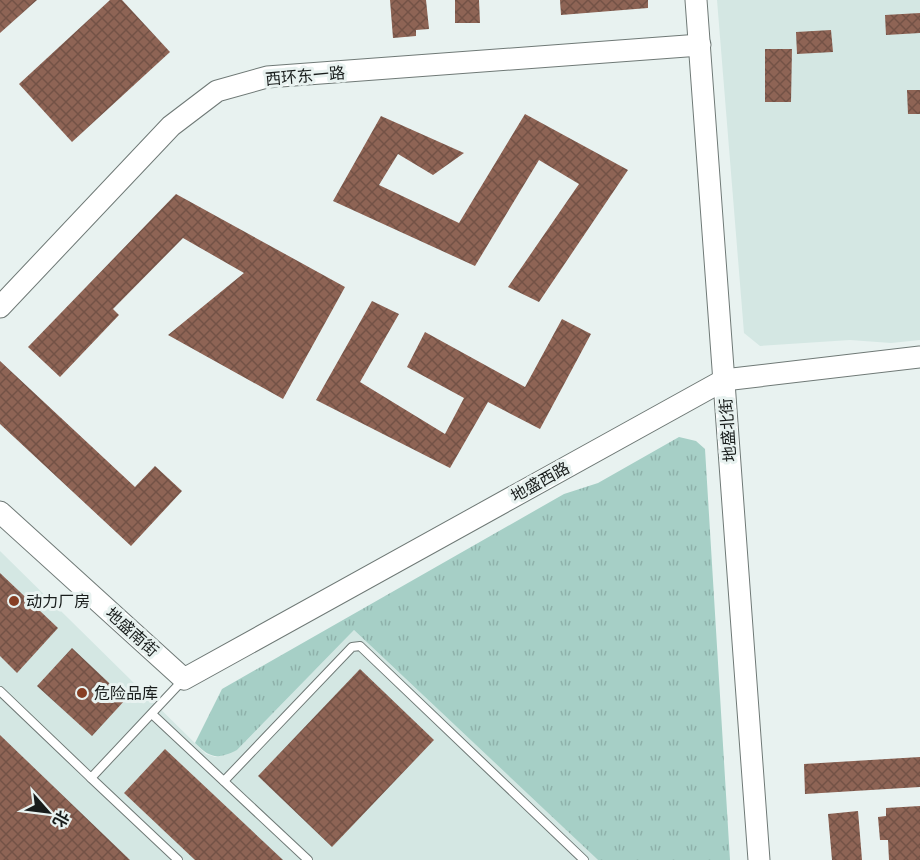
<svg xmlns="http://www.w3.org/2000/svg" width="920" height="860" viewBox="0 0 920 860" font-family="Rubik,'Noto Sans SC',sans-serif">
  <style>
    .built { fill: #d4e7e3 }
    .park { fill: url(#park-tufts) }
    .building { fill: url(#building-cross-hatch) }
    .lines { fill: none; stroke-linecap: round; stroke-linejoin: round }
    .lane-casing { stroke: #6f7976; stroke-width: 10 }
    .secondary-casing { stroke: #6f7976; stroke-width: 23 }
    .lane { stroke: #fff; stroke-width: 8 }
    .secondary { stroke: #fff; stroke-width: 21 }
    .poi-dot { fill: #873e23; stroke: #e8f2f0; stroke-width: 2 }
    .labels { text-anchor: middle; dominant-baseline: central; stroke-width: 6; stroke-linejoin: round; paint-order: stroke }
    .street-label { font-size: 16px; fill: #181c1b; stroke: #e8f2f0 }
    .poi-label { font-size: 16px; fill: #181c1b; stroke: #e8f2f0; text-anchor: start }
  </style>
  <defs>
    <pattern id="park-tufts" width="24" height="20" patternUnits="userSpaceOnUse" patternTransform="scale(1.5)"><rect width="24" height="20" fill="#a6cfc6"/><path d="M3 7l-1-3M5 7V3M7 7l1-3M15 17l-1-3M17 17v-4M19 17l1-3" fill="none" stroke="#8eb1aa"/></pattern>
    <pattern id="building-cross-hatch" width="8" height="8" patternUnits="userSpaceOnUse" patternTransform="scale(1.5)"><rect width="8" height="8" fill="#8e6455"/><path d="M0 0l8 8M0 8l8-8" fill="none" stroke="#735246"/></pattern>
  </defs>
  <rect width="100%" height="100%" fill="#e8f2f0"/>
  <g class="built">
    <path d="M717,0H920V340L891,343L850,340L760,346L744,333Z"/>
    <path d="M0,551L206,754L215,757L237,750L354,630L598,860H0Z"/>
  </g>
  <path class="park" d="M679,437L696,441L705,449L730,860H598L354,630L237,750C217,760 210,758 195,743L222,689L564,494L598,483Z"/>
  <g class="building">
    <path d="M0,0H37L0,33Z"/>
    <path d="M110,0H122L170,52L72,142L19,84Z"/>
    <path d="M390,0H426L429,29L416,30V36L393,38Z"/>
    <path d="M455,0H479L480,23H455Z"/>
    <path d="M560,0H648V8L561,15Z"/>
    <path d="M920,13V33L886,35L885,15Z"/>
    <path d="M831,30L833,52L797,54L796,32Z"/>
    <path d="M765,49H792L791,102H765Z"/>
    <path d="M907,90H920V114H908Z"/>
    <path d="M525,114L628,170L539,302L508,287L579,184L539,160L475,266L333,201L381,116L464,153L433,175L398,154L379,185L459,223Z"/>
    <path d="M176,194L345,287L283,399L168,335L244,273L183,238L113,309L119,315L60,377L28,347Z"/>
    <path d="M372,301L399,314L360,382L445,434L464,398L407,367L425,332L525,387L562,319L591,334L540,429L488,402L450,468L316,400Z"/>
    <path d="M0,361L135,487L155,466L182,491L131,546L0,424Z"/>
    <path d="M0,573L58,628L17,673L0,656Z"/>
    <path d="M72,648L126,699L92,736L37,686Z"/>
    <path d="M360,669L434,740L332,847L258,776Z"/>
    <path d="M0,735L130,860H0Z"/>
    <path d="M165,749L283,860H195L124,793Z"/>
    <path d="M920,757V787L805,794L804,764Z"/>
    <path d="M920,806V860H889L888,840H880L878,817L886,816V808Z"/>
    <path d="M858,811L862,860H832L828,814Z"/>
  </g>
  <g class="lines">
    <defs>
      <g id="lane">
        <path d="M0,691L91,778L183,680"/>
        <path d="M152,714L308,860"/>
        <path d="M91,778L178,860"/>
        <path d="M224,781L352,647L360,646L584,860"/>
      </g>
      <g id="secondary">
        <path d="M696,0L759,860"/>
        <path d="M0,307L171,126L217,91L267,77L700,45"/>
        <path d="M0,512L184,679L724,380L920,357"/>
      </g>
    </defs>
    <use href="#lane" class="lane-casing"/>
    <use href="#secondary" class="secondary-casing"/>
    <use href="#lane" class="lane"/>
    <use href="#secondary" class="secondary"/>
  </g>
  <g class="poi-dot">
    <circle cx="14" cy="601" r="6"/>
    <circle cx="82" cy="693" r="6"/>
  </g>
  <g class="labels">
    <g class="street-label">
      <text transform="translate(305 76) rotate(-5)">西环东一路</text>
      <text transform="translate(728 430) rotate(-94)">地盛北街</text>
      <text transform="translate(540 482) rotate(-29)">地盛西路</text>
      <text transform="translate(132 632) rotate(42)">地盛南街</text>
    </g>
    <g class="poi-label">
      <text x="26" y="601">动力厂房</text>
      <text x="94" y="693">危险品库</text>
    </g>
  </g>
  <g transform="translate(48 812) rotate(118)" stroke="#e8f2f0" stroke-width="4.5" paint-order="stroke">
  <path d="M0-4.5L10 22L0 15L-10 22Z" fill="#181c1b"/>
  <text y="-9" font-size="16" font-weight="bold" text-anchor="middle" fill="#181c1b">北</text>
  </g>
</svg>
